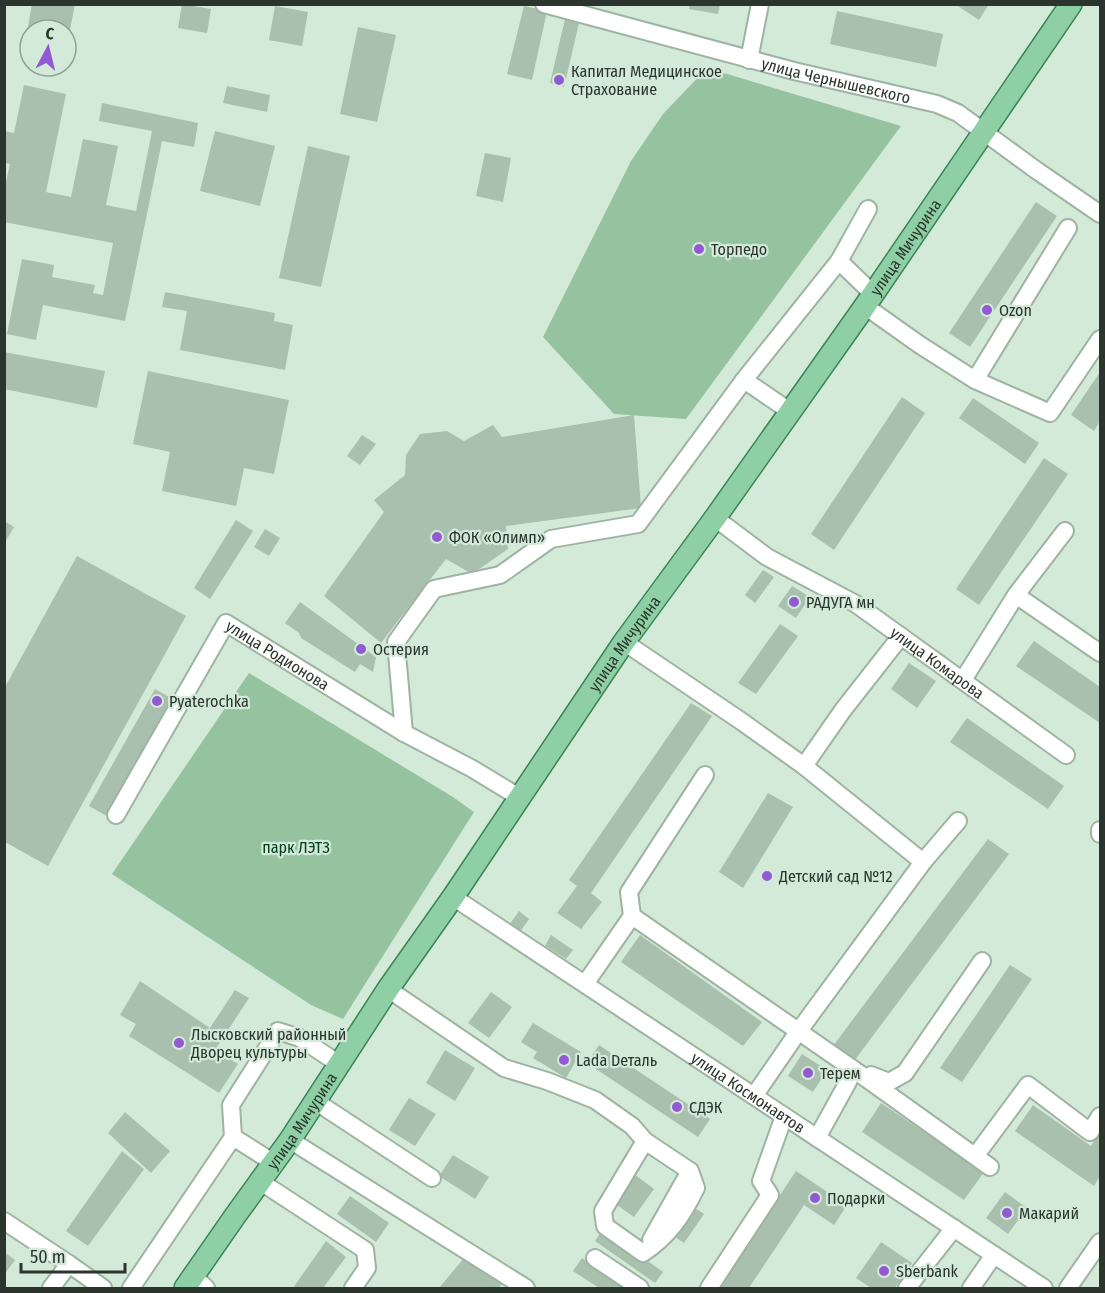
<svg xmlns="http://www.w3.org/2000/svg" width="1105" height="1293" viewBox="0 0 1105 1293" font-family="'Fira Sans Condensed',sans-serif">
  <style>
    .green { fill: #95c3a0 }
    .building { fill: #a9c0ae }
    .lines { fill: none; stroke-linecap: round; stroke-linejoin: round }
    .minor-casing { stroke: #9eb4a3; stroke-width: 20 }
    .major-casing { stroke: #3a8454; stroke-width: 24 }
    .minor { stroke: #fff; stroke-width: 16 }
    .major { stroke: #8ecfa5; stroke-width: 21 }
    .poi-dot { fill: #915ad2; stroke: #d3ead8; stroke-width: 2 }
    .labels { text-anchor: middle; dominant-baseline: central; stroke-width: 4.5; stroke-linejoin: round; paint-order: stroke }
    .poi-label { font-size: 16px; fill: #2b342d; stroke: #d3ead8; text-anchor: start }
    .street-label { font-size: 16px; fill: #2b342d; stroke: #d3ead8 }
    .park-label { font-size: 16px; fill: #00401d; stroke: #d3ead8 }
  </style>
  <rect width="100%" height="100%" fill="#d3ead8"/>
  <g class="green">
    <path d="M707,68L901,126L686,419L614,414L543,337L631,161L663,114Z"/>
    <path d="M249,673L453,797L474,812L343,1019L311,1005L112,874Z"/>
  </g>
  <g class="building">
    <path d="M32,4H75L67,45H66V30H30V57L23,55Z"/>
    <path d="M182,4L211,9L207,33L178,28Z"/>
    <path d="M690,4H720L718,14L689,9Z"/>
    <path d="M959,4H989L979,20L958,6Z"/>
    <path d="M275,6L308,12L302,46L269,40Z"/>
    <path d="M524,6L547,11L532,80L507,74Z"/>
    <path d="M837,11L943,34L936,67L830,44Z"/>
    <path d="M565,19L579,23L564,87L550,83Z"/>
    <path d="M358,27L396,35L377,122L340,114Z"/>
    <path d="M24,85L66,94L46,192L71,197L83,139L118,146L106,205L136,211L152,131L99,121L102,103L198,123L194,147L162,141L125,321L43,305L36,340L7,334L22,259L54,265L52,277L95,285L93,293L103,295L113,243L4,222V191L10,164L4,163V131L14,133Z"/>
    <path d="M227,86L270,95L267,112L223,103Z"/>
    <path d="M215,131L275,146L260,206L200,191Z"/>
    <path d="M308,146L350,156L321,287L279,278Z"/>
    <path d="M485,153L511,158L503,202L476,196Z"/>
    <path d="M1036,202L1057,216L970,347L949,333Z"/>
    <path d="M165,292L275,313L274,321L293,325L285,370L180,350L187,311L162,307Z"/>
    <path d="M4,352L105,371L97,408L4,389Z"/>
    <path d="M148,371L289,400L274,474L244,468L236,506L162,491L170,452L133,444Z"/>
    <path d="M1100,372V421L1094,431L1071,415Z"/>
    <path d="M902,397L925,413L834,550L811,534Z"/>
    <path d="M973,398L1039,443L1025,464L959,418Z"/>
    <path d="M634,415L641,508L506,526L508,549L472,574L446,559L381,643L324,596L384,512L374,500L405,475L406,455L420,434L447,431L464,441L493,425L502,437Z"/>
    <path d="M362,435L376,444L360,465L347,456Z"/>
    <path d="M1044,458L1068,474L979,605L956,589Z"/>
    <path d="M236,520L253,531L210,599L194,588Z"/>
    <path d="M4,521L14,527L4,544Z"/>
    <path d="M265,529L280,538L269,556L254,547Z"/>
    <path d="M77,556L186,616L48,866L5,842V687Z"/>
    <path d="M763,570L774,577L755,603L745,595Z"/>
    <path d="M792,586L810,597L796,618L778,606Z"/>
    <path d="M300,602L376,657L373,672L360,664L355,672L301,638L299,633L285,623Z"/>
    <path d="M780,624L798,636L756,694L738,683Z"/>
    <path d="M1034,641L1100,687V723L1016,666Z"/>
    <path d="M909,663L936,681L917,708L891,689Z"/>
    <path d="M155,689L173,699L107,816L89,806Z"/>
    <path d="M691,703L712,716L591,893L602,902L581,929L557,913L577,886L569,880Z"/>
    <path d="M967,718L1064,786L1048,809L950,742Z"/>
    <path d="M768,793L793,807L743,888L719,872Z"/>
    <path d="M988,839L1009,854L854,1061L833,1046Z"/>
    <path d="M519,911L529,919L520,932L510,924Z"/>
    <path d="M551,935L573,950L566,959L545,946Z"/>
    <path d="M640,935L762,1022L743,1046L621,962Z"/>
    <path d="M1010,965L1032,979L962,1082L940,1068Z"/>
    <path d="M140,981L210,1028L235,990L249,998L215,1050L238,1064L219,1093L129,1036L136,1024L120,1015Z"/>
    <path d="M491,992L512,1007L489,1038L468,1023Z"/>
    <path d="M533,1023L581,1052L566,1078L533,1058L537,1052L521,1042Z"/>
    <path d="M599,1045L710,1119L698,1137L587,1063Z"/>
    <path d="M445,1050L475,1068L455,1101L426,1083Z"/>
    <path d="M802,1054L827,1070L813,1092L788,1076Z"/>
    <path d="M409,1098L436,1114L415,1146L389,1130Z"/>
    <path d="M881,1103L984,1172L964,1200L862,1132Z"/>
    <path d="M1033,1105L1091,1146L1100,1132V1176L1094,1186L1015,1131Z"/>
    <path d="M125,1112L170,1151L151,1173L108,1133Z"/>
    <path d="M122,1151L144,1169L88,1246L66,1231Z"/>
    <path d="M453,1155L489,1177L475,1199L439,1176Z"/>
    <path d="M796,1171L847,1205L834,1225L804,1205L749,1288H718Z"/>
    <path d="M634,1174L654,1189L634,1217L614,1203Z"/>
    <path d="M1005,1192L1027,1208L1008,1234L986,1218Z"/>
    <path d="M350,1196L389,1223L376,1242L337,1214Z"/>
    <path d="M692,1206L704,1214L684,1243L672,1235Z"/>
    <path d="M603,1229L663,1272L655,1283L595,1241Z"/>
    <path d="M326,1241L346,1257L323,1288H293Z"/>
    <path d="M881,1242L912,1263L895,1288H871L856,1278Z"/>
    <path d="M4,1252L15,1260L4,1275Z"/>
    <path d="M464,1258L502,1284L499,1288H439Z"/>
    <path d="M582,1258L627,1288H599L573,1271Z"/>
  </g>
  <g class="lines">
    <defs>
      <g id="minor">
        <path id="s1" d="M544,4L794,71L937,104L958,113L1036,170L1100,214"/>
        <path d="M749,60L760,4"/>
        <path d="M839,261L873,294"/>
        <path d="M865,306L920,345L975,380L1050,413L1100,339"/>
        <path d="M744,380L791,412"/>
        <path d="M975,380L1068,228"/>
        <path id="s2" d="M715,518L767,557L856,604L1066,755"/>
        <path d="M1016,595L1100,653"/>
        <path d="M624,642L741,721L804,766L923,862"/>
        <path d="M963,680L1016,595L1065,531"/>
        <path d="M404,733L396,642L434,589L500,575L551,539L638,524L744,380L839,261L868,209"/>
        <path d="M804,766L843,710L901,636"/>
        <path id="s3" d="M116,815L226,623L404,733L471,768L519,797"/>
        <path d="M1100,830V834"/>
        <path id="s4" d="M453,897L1044,1288"/>
        <path d="M632,916L853,1069L990,1167"/>
        <path d="M585,984L632,916L629,892L705,775"/>
        <path d="M388,989L504,1068L547,1081L595,1100L632,1126L645,1141L603,1211L605,1226L643,1253C668,1237 683,1215 696,1188L690,1171L645,1141"/>
        <path d="M871,1075L889,1082L905,1073L982,961"/>
        <path d="M754,1096L798,1032L923,862L958,821"/>
        <path d="M315,1101L432,1178"/>
        <path d="M817,1138L848,1082L853,1069"/>
        <path d="M290,1140L526,1288"/>
        <path d="M976,1155L1028,1085L1090,1132L1100,1116"/>
        <path d="M274,1163L233,1137L231,1105L278,1031L300,1038L339,1064"/>
        <path d="M261,1182L365,1250L367,1268L353,1288"/>
        <path d="M4,1221L69,1264"/>
        <path d="M651,1240L690,1171"/>
        <path d="M595,1258L640,1288"/>
        <path d="M193,1276L206,1288"/>
        <path d="M51,1288L69,1264L103,1288"/>
        <path d="M131,1288L233,1137"/>
        <path d="M709,1288L770,1195L761,1181L784,1116"/>
        <path d="M907,1288L954,1228"/>
        <path d="M971,1288L994,1255"/>
        <path d="M1068,1288L1100,1242"/>
      </g>
      <g id="major">
        <path id="s5" d="M185,1288L235,1216L290,1140L388,989L453,897L624,642L715,518L865,306L1071,4"/>
      </g>
    </defs>
    <use href="#minor" class="minor-casing"/>
    <use href="#major" class="major-casing"/>
    <use href="#minor" class="minor"/>
    <use href="#major" class="major"/>
  </g>
  <g class="poi-dot">
    <circle cx="559" cy="80" r="6"/>
    <circle cx="699" cy="249" r="6"/>
    <circle cx="987" cy="310" r="6"/>
    <circle cx="437" cy="537" r="6"/>
    <circle cx="794" cy="602" r="6"/>
    <circle cx="361" cy="649" r="6"/>
    <circle cx="157" cy="701" r="6"/>
    <circle cx="767" cy="876" r="6"/>
    <circle cx="179" cy="1043" r="6"/>
    <circle cx="564" cy="1060" r="6"/>
    <circle cx="808" cy="1073" r="6"/>
    <circle cx="677" cy="1107" r="6"/>
    <circle cx="815" cy="1198" r="6"/>
    <circle cx="1007" cy="1213" r="6"/>
    <circle cx="884" cy="1271" r="6"/>
  </g>
  <g class="labels">
    <g class="poi-label">
      <text x="571" y="71">Капитал Медицинское<tspan x="571" dy="18">Страхование</tspan></text>
      <text x="711" y="249">Торпедо</text>
      <text x="999" y="310">Ozon</text>
      <text x="449" y="537">ФОК «Олимп»</text>
      <text x="806" y="602">РАДУГА мн</text>
      <text x="373" y="649">Остерия</text>
      <text x="169" y="701">Pyaterochka</text>
      <text x="779" y="876">Детский сад №12</text>
      <text x="191" y="1034">Лысковский районный<tspan x="191" dy="18">Дворец культуры</tspan></text>
      <text x="576" y="1060">Lada Dеталь</text>
      <text x="820" y="1073">Терем</text>
      <text x="689" y="1107">СДЭК</text>
      <text x="827" y="1198">Подарки</text>
      <text x="1019" y="1213">Макарий</text>
      <text x="896" y="1271">Sberbank</text>
    </g>
    <g class="street-label">
      <text stroke="none"><textPath href="#s1" startOffset="302">улица Чернышевского</textPath></text>
      <text stroke="none"><textPath href="#s5" startOffset="1266">улица Мичурина</textPath></text>
      <text stroke="none"><textPath href="#s5" startOffset="780">улица Мичурина</textPath></text>
      <text stroke="none"><textPath href="#s3" startOffset="282">улица Родионова</textPath></text>
      <text stroke="none"><textPath href="#s2" startOffset="266">улица Комарова</textPath></text>
      <text stroke="none"><textPath href="#s4" startOffset="354">улица Космонавтов</textPath></text>
      <text stroke="none"><textPath href="#s5" startOffset="204">улица Мичурина</textPath></text>
    </g>
    <g class="park-label">
      <text x="296" y="847">парк ЛЭТЗ</text>
    </g>
  </g>
  <rect width="1105" height="1293" fill="none" stroke="#2b342d" stroke-width="12"/>
  <g transform="translate(48 48) rotate(7)"><circle r="28" fill="#d3ead8" stroke="#90a194" stroke-width="1.5"/>
  <path d="M0-4.5L10 22L0 15L-10 22Z" fill="#915ad2"/>
  <text y="-9" font-size="16" font-weight="bold" text-anchor="middle" fill="#2b342d">С</text>
  </g>
  <path d="M21 1263v9h104v-9" fill="none" stroke="#2b342d" stroke-width="3"/>
  <text x="30" y="1263" font-size="18" fill="#2b342d" stroke="#d3ead8" stroke-width="4.5" paint-order="stroke">50 m</text>
</svg>
